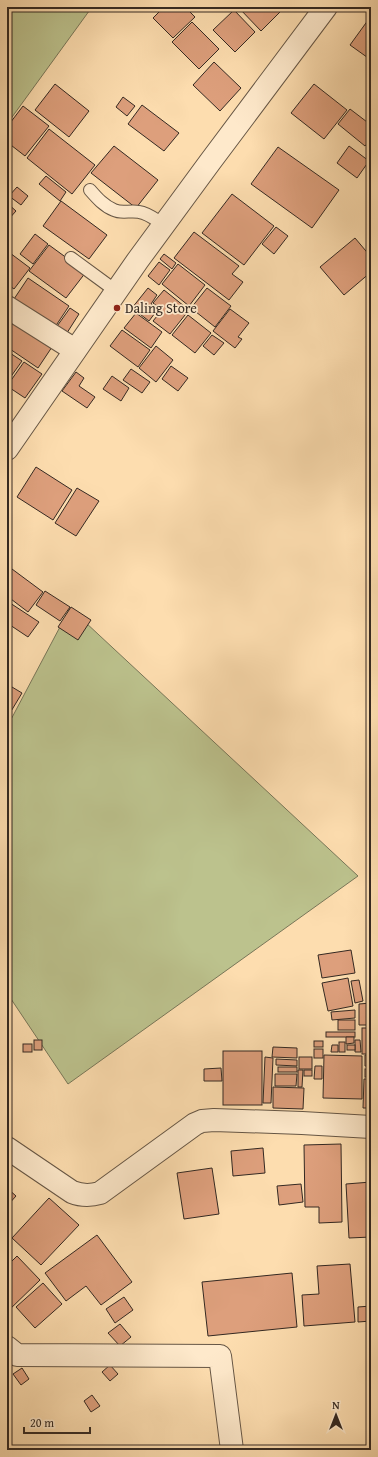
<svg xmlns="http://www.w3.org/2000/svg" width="378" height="1457" viewBox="0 0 378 1457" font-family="'Gentium Book Plus',serif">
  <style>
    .green { fill: #bcc28d; stroke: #787658 }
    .building { fill: #dd9f7c; stroke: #342922 }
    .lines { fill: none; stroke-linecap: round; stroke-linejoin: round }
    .service-casing { stroke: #665645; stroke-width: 14 }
    .minor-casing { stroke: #665645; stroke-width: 24 }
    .tertiary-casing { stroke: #665645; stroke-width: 24 }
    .service { stroke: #fee9cb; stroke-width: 12 }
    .minor { stroke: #fee9cb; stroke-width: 22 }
    .tertiary { stroke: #fee9cb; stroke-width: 22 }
    .poi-dot { fill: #8f2418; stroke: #fee9cb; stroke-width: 1.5 }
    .labels { text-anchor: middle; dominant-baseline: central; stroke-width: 3.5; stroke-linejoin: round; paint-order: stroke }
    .poi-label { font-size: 14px; fill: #342922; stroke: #fee9cb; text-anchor: start }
  </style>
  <rect width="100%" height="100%" fill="#fdddaf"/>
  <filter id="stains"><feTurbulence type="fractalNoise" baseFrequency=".005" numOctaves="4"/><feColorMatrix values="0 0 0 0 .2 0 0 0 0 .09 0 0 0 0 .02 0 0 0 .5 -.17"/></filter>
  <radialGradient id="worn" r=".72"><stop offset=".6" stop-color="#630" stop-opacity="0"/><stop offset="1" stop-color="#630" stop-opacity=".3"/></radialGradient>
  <g class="green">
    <path d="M7,7H92L7,124Z"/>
    <path d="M70,608L358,876L68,1084L7,993V727Z"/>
  </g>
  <g class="building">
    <path d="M164,7H185L195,17L173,38L153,18Z"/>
    <path d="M238,7H283L284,8L261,31Z"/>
    <path d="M234,10L255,32L235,52L213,30Z"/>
    <path d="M371,16V60L350,45Z"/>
    <path d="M192,22L219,49L199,69L172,42Z"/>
    <path d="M214,62L241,88L220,111L193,85Z"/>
    <path d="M55,84L89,111L69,137L35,110Z"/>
    <path d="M314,84L347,110L324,139L291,113Z"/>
    <path d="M123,97L135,106L127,116L116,107Z"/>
    <path d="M142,105L179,133L164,151L128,124Z"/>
    <path d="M23,106L49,126L25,156L7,142V127Z"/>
    <path d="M350,109L371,125V139L365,146L338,124Z"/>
    <path d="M49,129L95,165L72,194L27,158Z"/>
    <path d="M114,146L158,180L136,208L91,173Z"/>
    <path d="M349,146L369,161L357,178L337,163Z"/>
    <path d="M278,147L339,190L312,228L251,184Z"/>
    <path d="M46,176L66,192L60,201L39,184Z"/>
    <path d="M17,187L28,196L21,205L9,196Z"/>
    <path d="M232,194L274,226L244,265L202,233Z"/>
    <path d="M61,201L107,235L89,259L43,226Z"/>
    <path d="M7,203L16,211L7,221Z"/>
    <path d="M276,227L288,236L274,254L262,244Z"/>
    <path d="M194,232L239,266L232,274L243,282L229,300L174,258Z"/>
    <path d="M35,234L48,244L33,264L20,254Z"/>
    <path d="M355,238L371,257V272L344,295L320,267Z"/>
    <path d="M49,245L86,272L66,298L29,271Z"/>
    <path d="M10,253L30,268L14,289L7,284V257Z"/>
    <path d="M164,254L176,263L172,269L160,259Z"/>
    <path d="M159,262L170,270L159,285L148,276Z"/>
    <path d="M178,264L205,285L189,306L162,284Z"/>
    <path d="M28,278L69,306L53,330L12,302Z"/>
    <path d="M148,288L157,295L151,304L158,309L149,321L132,308Z"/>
    <path d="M207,288L231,306L215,327L191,308Z"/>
    <path d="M164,290L189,310L170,334L153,321L162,310L153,303Z"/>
    <path d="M70,308L79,314L65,336L55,329Z"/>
    <path d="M230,309L249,323L238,337L242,339L235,348L213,331Z"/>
    <path d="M136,313L162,332L151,348L124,328Z"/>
    <path d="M188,315L211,333L195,353L172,335Z"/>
    <path d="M7,317L52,347L38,368L7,347Z"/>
    <path d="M122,330L150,350L138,367L110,346Z"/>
    <path d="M212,335L224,343L214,355L203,346Z"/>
    <path d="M156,346L173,360L156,382L139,368Z"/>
    <path d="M7,351L22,361L7,382Z"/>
    <path d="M24,362L42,374L25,398L7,386Z"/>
    <path d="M171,366L188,378L178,391L162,379Z"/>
    <path d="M131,369L150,382L142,393L123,380Z"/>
    <path d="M76,372L84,378L79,386L95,397L87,408L62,391Z"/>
    <path d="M112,376L129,388L121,401L103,389Z"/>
    <path d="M36,467L72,490L53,520L17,497Z"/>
    <path d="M77,488L99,501L76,536L55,523Z"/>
    <path d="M12,569L43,592L28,612L7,596V575Z"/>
    <path d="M45,591L70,607L60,621L36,605Z"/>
    <path d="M7,601L39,622L28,637L7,623Z"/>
    <path d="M71,607L91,620L78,640L58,627Z"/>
    <path d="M7,684L22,693L7,718Z"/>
    <path d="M351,950L355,973L322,978L318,955Z"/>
    <path d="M348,978L353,1006L328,1011L322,983Z"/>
    <path d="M359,980L363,1001L355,1003L351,981Z"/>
    <path d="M368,983H371V1002L368,1001Z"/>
    <path d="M371,1003V1025H359V1004Z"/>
    <path d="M355,1010V1018L332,1020L331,1012Z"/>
    <rect x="338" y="1020" width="17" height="10"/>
    <rect x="362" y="1028" width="9" height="26"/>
    <rect x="326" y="1032" width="29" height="5"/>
    <path d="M346,1037H354V1043L346,1044Z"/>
    <rect x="34" y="1040" width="8" height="10"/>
    <path d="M355,1040H360L361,1052H355Z"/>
    <rect x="314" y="1041" width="9" height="6"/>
    <rect x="339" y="1042" width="6" height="10"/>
    <rect x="23" y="1044" width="9" height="8"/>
    <path d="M332,1045H338V1052H331Z"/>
    <rect x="347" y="1045" width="8" height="5"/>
    <path d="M273,1047L297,1048V1058L272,1057Z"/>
    <rect x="314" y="1049" width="9" height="9"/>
    <rect x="223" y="1051" width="39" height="54"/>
    <path d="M324,1055L362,1056V1099L323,1098Z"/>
    <path d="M365,1055L371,1056V1066H365Z"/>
    <path d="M265,1057L273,1058L271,1103H263Z"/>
    <rect x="299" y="1057" width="13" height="12"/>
    <path d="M276,1059L297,1060V1066L276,1065Z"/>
    <path d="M315,1066H322V1079H314Z"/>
    <rect x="278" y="1067" width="19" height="5"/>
    <path d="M221,1068L222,1081H204V1069Z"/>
    <rect x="365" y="1069" width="6" height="8"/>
    <path d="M298,1070H303L302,1087H298Z"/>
    <rect x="304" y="1070" width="8" height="6"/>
    <path d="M275,1074H297L296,1086H275Z"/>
    <path d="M364,1079H371V1108H363Z"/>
    <path d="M273,1087L304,1088L303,1109L273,1108Z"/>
    <path d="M341,1144L342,1222L319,1223V1207H305L304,1145Z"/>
    <path d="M263,1148L265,1173L233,1176L231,1151Z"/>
    <path d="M212,1168L219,1214L184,1219L177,1173Z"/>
    <path d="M371,1182V1237L349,1238L346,1184Z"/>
    <path d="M301,1184L303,1202L279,1205L277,1186Z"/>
    <path d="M7,1188L16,1196L7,1206Z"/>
    <path d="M49,1198L79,1225L41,1265L12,1238Z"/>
    <path d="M97,1235L132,1282L101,1305L86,1286L66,1301L45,1273Z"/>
    <path d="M17,1256L40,1280L7,1312V1266Z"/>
    <path d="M350,1264L355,1322L304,1326L302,1295L319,1294L317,1266Z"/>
    <path d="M292,1273L297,1327L208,1336L202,1282Z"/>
    <path d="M43,1283L62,1304L35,1328L16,1307Z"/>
    <path d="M124,1297L133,1310L115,1323L106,1309Z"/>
    <path d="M371,1306V1321L358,1322V1307Z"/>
    <path d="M120,1324L131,1337L120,1346L108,1333Z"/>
    <path d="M110,1365L118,1374L110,1381L102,1372Z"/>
    <path d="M22,1368L29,1379L21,1385L13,1374Z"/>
    <path d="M92,1395L100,1406L91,1412L84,1401Z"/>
  </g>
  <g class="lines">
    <defs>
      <g id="service">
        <path d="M90,190C97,198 104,206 114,210C122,214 130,210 139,212C148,213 156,220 164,225"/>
        <path d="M71,258L116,291"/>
      </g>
      <g id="minor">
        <path d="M7,307L75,350"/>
        <path d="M7,449L138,260L210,162L326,7"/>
        <path d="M7,1347L17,1355L220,1356L232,1450"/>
      </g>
      <path id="tertiary" d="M7,1148L72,1192C82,1196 90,1196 100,1193L195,1124L202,1121L214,1120L302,1123L371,1127"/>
    </defs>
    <use href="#service" class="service-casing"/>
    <use href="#minor" class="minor-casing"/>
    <use href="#tertiary" class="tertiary-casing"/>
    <use href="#service" class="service"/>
    <use href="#minor" class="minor"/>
    <use href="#tertiary" class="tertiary"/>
  </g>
  <circle class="poi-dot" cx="117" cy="308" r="4"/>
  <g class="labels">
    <g class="poi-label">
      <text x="125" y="308">Daling Store</text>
    </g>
  </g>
  <rect width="378" height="1457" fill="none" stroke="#fdddaf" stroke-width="24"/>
  <rect x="8" y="8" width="362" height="1441" fill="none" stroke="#342922" stroke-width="2"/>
  <rect x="12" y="12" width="354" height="1433" fill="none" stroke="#342922"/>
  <g transform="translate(336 1415)" stroke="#fee9cb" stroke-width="3" paint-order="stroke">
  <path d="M0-3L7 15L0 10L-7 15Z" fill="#342922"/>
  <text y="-6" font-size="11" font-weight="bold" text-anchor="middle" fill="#342922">N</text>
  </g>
  <path d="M24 1427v6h66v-6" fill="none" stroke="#342922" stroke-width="2"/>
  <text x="30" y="1427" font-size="12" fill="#342922" stroke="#fee9cb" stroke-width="3" paint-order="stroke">20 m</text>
  <rect width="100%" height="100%" filter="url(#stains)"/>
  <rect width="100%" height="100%" fill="url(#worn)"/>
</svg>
